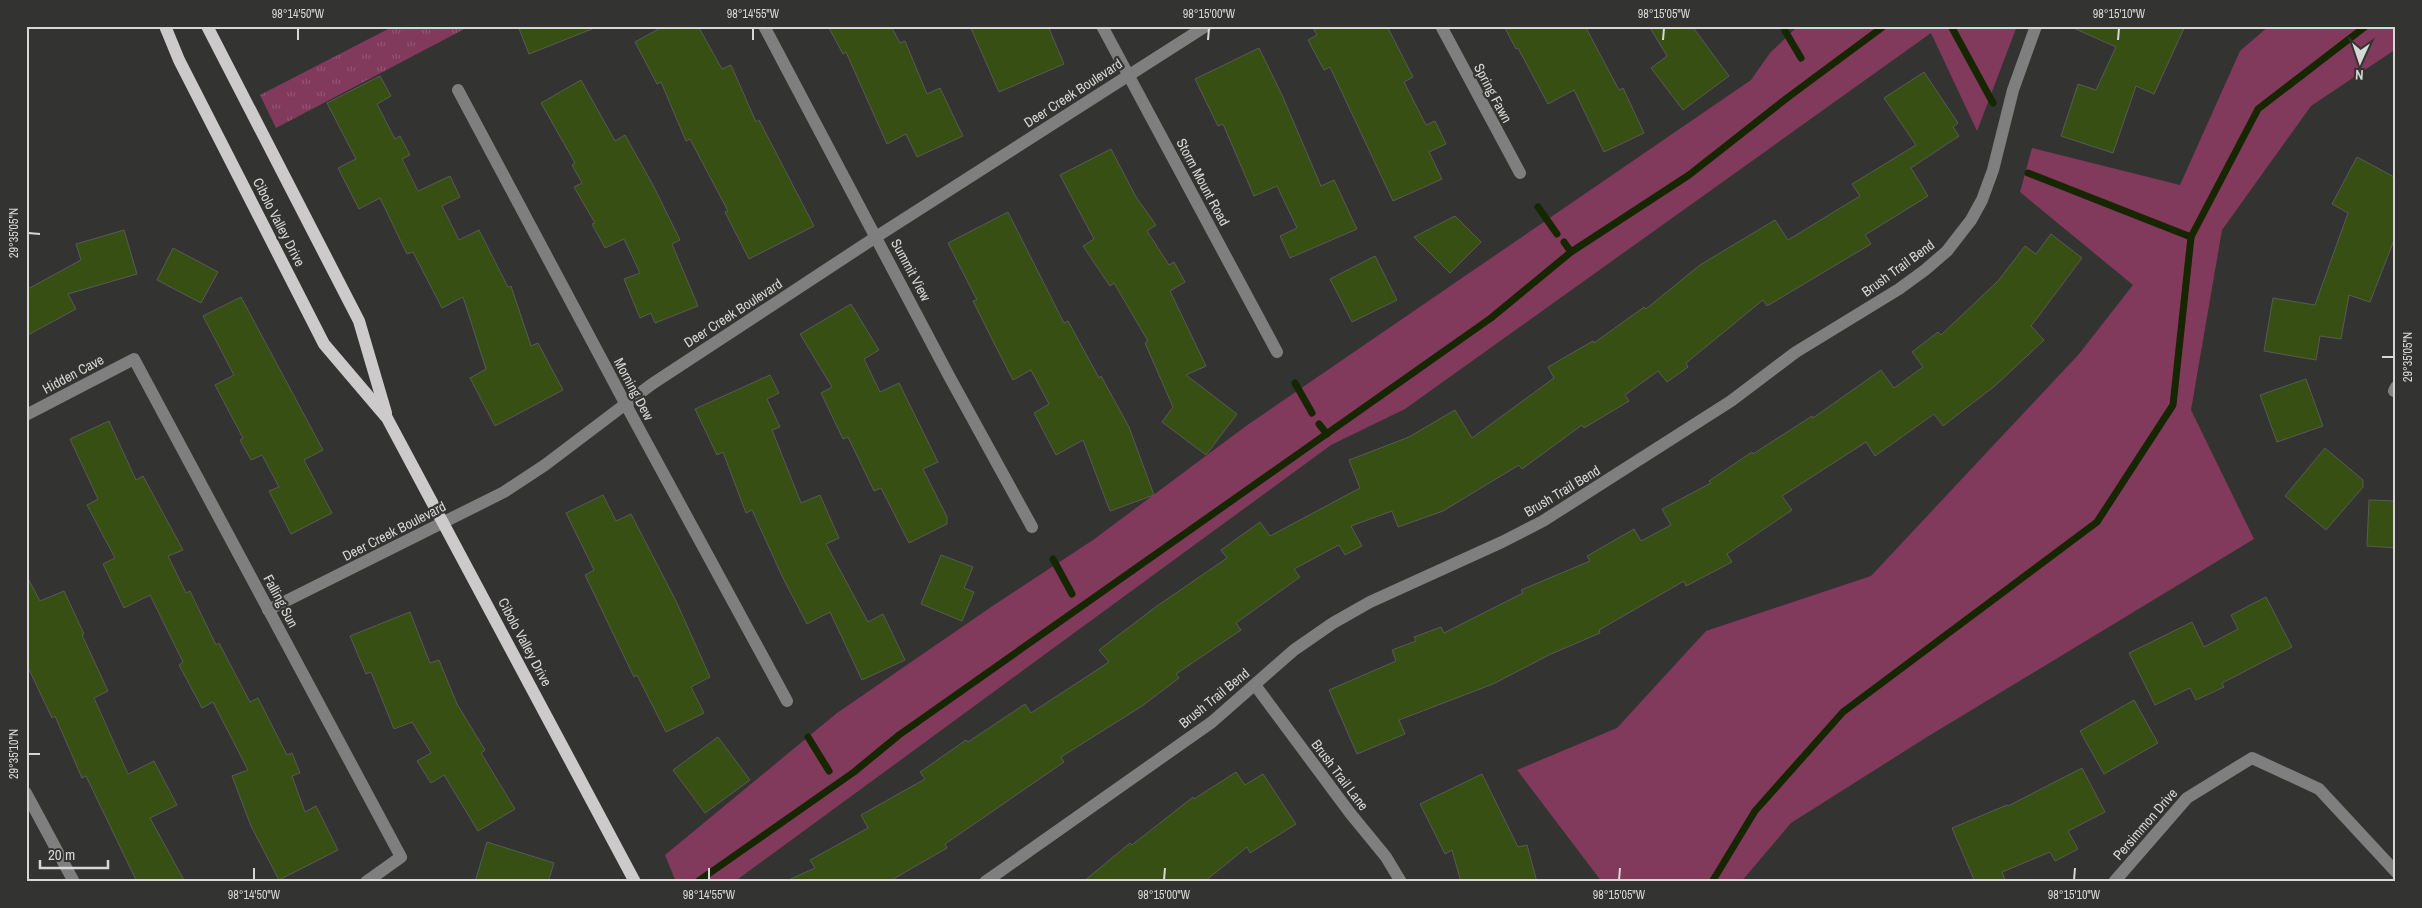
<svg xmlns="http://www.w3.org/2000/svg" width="2422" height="908" viewBox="0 0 2422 908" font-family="'Archivo Narrow',sans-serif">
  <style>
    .grass { fill: url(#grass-tufts) }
    .park { fill: #81395c }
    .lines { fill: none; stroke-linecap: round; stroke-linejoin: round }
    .stream { stroke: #162600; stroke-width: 7 }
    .building { fill: #374f13; stroke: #595a58 }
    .minor { stroke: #807f7f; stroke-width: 12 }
    .major { stroke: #cdcacb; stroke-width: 12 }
    .ticks { fill: none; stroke: #d6d7d6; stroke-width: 2 }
    .labels { text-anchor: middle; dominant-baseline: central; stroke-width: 4.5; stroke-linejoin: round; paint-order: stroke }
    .street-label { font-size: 14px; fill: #d6d7d6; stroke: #333432 }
    .neatline { fill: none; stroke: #d6d7d6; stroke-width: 2 }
    .ticks-label { font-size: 12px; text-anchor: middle; fill: #d6d7d6 }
  </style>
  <defs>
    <pattern id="grass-tufts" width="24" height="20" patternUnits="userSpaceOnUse" patternTransform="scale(1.25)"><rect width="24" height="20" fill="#81395c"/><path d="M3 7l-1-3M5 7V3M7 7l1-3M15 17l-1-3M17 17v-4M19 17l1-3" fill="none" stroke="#925573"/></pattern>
  </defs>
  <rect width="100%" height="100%" fill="#333432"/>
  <path class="grass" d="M394,26H470L276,128L260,95Z"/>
  <g class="park">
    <path d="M1798,26H2017L1977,131L1931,33L1405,409L1331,445L734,882H676L665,855L837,713L994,605L1093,540L1246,426L1751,80L1770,53Z"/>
    <path d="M2269,26H2396V49L2311,106L2222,230L2191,410L2254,539L1927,737L1791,823L1741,882H1602L1517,770L1617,728L1706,631L1871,576L2079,354L2133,285L2020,192L2032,148L2180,185L2240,51Z"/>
  </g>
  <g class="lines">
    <g class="stream">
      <path d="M1951,26L1993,103"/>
      <path d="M1785,31L1801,58"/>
      <path d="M2028,173L2191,237"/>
      <path d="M1538,207L1557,234"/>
      <path d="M1564,242L1571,252"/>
      <path d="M1295,383L1312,413"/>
      <path d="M1319,424L1327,434"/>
      <path d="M1053,559L1072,594"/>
      <path d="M808,737L829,771"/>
      <path d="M697,882L854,772L899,735L1491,318L1571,252L1689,175L1787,98L1884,26"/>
      <path d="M1712,882L1755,811L1843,712L2097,522L2173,405L2191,237L2258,109L2366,26"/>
    </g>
  </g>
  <g class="building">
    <path d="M518,26H597V27L529,54Z"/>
    <path d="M664,26H698L722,69L731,65L756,122L759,120L814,226L749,259L725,212L728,211L690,139L686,141L661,82L657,84L635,42Z"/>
    <path d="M828,26H891L900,43L905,41L927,94L940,88L963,136L917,157L906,134L887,144L846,52L843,54Z"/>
    <path d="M970,26H1048L1064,64L999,92Z"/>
    <path d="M1312,26H1387L1413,77L1404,82L1426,125L1435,121L1446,144L1429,152L1442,179L1393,201L1330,67L1324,70L1308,40L1317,35Z"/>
    <path d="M1504,26H1585L1619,90L1623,88L1644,133L1604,152L1574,90L1548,104L1518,48L1516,49Z"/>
    <path d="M1649,26H1692L1729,76L1683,110L1651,68L1667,56Z"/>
    <path d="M2069,26H2185L2154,94L2136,86L2113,153L2061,136L2078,84L2096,90L2116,47Z"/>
    <path d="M1259,48L1282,95L1321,186L1334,180L1357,229L1290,258L1280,236L1297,228L1277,186L1254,196L1223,124L1218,126L1195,79Z"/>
    <path d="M1924,72L1958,123L1953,127L1959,136L1911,168L1928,196L1865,235L1871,244L1767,306L1763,300L1686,363L1688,367L1667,382L1658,371L1625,395L1629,401L1584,428L1582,425L1522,469L1519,465L1443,511L1398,527L1392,511L1351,526L1362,546L1345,555L1339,545L1294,569L1300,577L1236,623L1241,630L1176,674L1179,678L1142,706L1061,757L1064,762L945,844L947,848L888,882H784L815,868L810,860L868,828L861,815L925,779L920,772L966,740L968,742L1025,704L1031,713L1109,662L1099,650L1157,606L1227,558L1221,550L1260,522L1270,536L1360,488L1349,460L1409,437L1455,410L1472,438L1554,378L1548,367L1593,341L1594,343L1644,307L1646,309L1700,265L1775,220L1788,240L1860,196L1852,184L1916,145L1884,98Z"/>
    <path d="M380,76L391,96L377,104L395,139L400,136L410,155L402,159L418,191L450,176L460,197L442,206L459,240L479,230L508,287L511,286L531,346L538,343L563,390L495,426L470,378L486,369L463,297L442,308L413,252L407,254L380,198L359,209L338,168L356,159L327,103Z"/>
    <path d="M581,80L615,141L625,135L653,185L680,240L672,244L698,306L655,323L651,313L640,318L624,279L640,273L624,239L605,248L592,224L595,223L574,187L582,183L572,165L575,163L541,103Z"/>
    <path d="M1111,149L1136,197L1156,225L1147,231L1169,265L1174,262L1185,282L1170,291L1206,366L1186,375L1237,414L1206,455L1162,422L1173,407L1145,343L1148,341L1114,283L1110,286L1083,246L1094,239L1060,175Z"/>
    <path d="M2357,157L2396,178V235L2370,302L2349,295L2341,339L2320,336L2316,360L2264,351L2273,298L2315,305L2348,213L2332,204Z"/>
    <path d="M1008,212L1064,323L1068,321L1099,378L1101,376L1129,427L1154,495L1110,511L1083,440L1056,455L1034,413L1049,404L1031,370L1013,380L996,347L973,301L977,300L948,243Z"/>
    <path d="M1455,216L1481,242L1450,273L1414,237Z"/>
    <path d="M124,230L137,274L68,294L76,309L26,336V290L81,260L76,244Z"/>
    <path d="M2051,234L2082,258L2031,326L2044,340L1996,385L1943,426L1934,414L1875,456L1866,442L1782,496L1792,510L1727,554L1732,562L1686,586L1684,581L1599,630L1600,633L1551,654L1493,684L1399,720L1405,734L1357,754L1329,690L1396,661L1392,650L1416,641L1414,637L1441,627L1444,633L1523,593L1521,590L1590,561L1587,556L1634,529L1641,541L1671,525L1662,509L1711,483L1709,481L1752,452L1753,454L1812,416L1813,418L1881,370L1894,388L1923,367L1912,352L1938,332L1941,335L1998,281L2025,246L2036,254Z"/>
    <path d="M173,248L218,272L201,303L157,280Z"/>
    <path d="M1375,256L1397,300L1352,322L1330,279Z"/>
    <path d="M241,297L323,450L304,460L332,513L291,534L269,491L279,487L262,455L251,460L240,440L243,438L215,385L234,375L203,316Z"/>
    <path d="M851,304L879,350L864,359L880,392L899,383L938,462L923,469L947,517V524L909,543L881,488L874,491L848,437L843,439L821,393L832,387L800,334Z"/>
    <path d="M770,375L779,393L767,399L780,427L772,430L801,503L820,495L839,538L826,544L868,622L883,614L905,660L862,680L830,612L807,624L783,578L752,510L746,513L723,452L717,455L695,409Z"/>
    <path d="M2306,379L2323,426L2277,442L2260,395Z"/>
    <path d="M109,421L136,480L143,476L183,550L168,556L186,593L190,591L216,645L219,643L250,702L258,698L287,755L292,753L300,773L292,776L305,812L316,806L338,850L279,880L251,826L232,776L248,770L213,702L202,708L179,665L183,662L150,595L124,608L103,564L115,558L87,505L98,499L70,439Z"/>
    <path d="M2325,448L2363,480V487L2326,530L2285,496Z"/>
    <path d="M603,495L616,521L631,514L676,601L710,677L691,687L704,713L666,732L637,675L634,677L585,575L594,570L566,513Z"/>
    <path d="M2369,500L2396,501V548L2367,546Z"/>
    <path d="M941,555L973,567L964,588L974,592L962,621L921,604Z"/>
    <path d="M26,575L40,601L64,591L84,634L82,635L108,691L94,698L128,774L154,761L177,805L150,818L185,882H137L86,776L82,778L55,716L52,718L26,663Z"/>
    <path d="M2266,597L2292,647L2222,683L2224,687L2196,700L2190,688L2155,705L2129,653L2192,622L2204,647L2238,629L2231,615Z"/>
    <path d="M410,612L430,663L439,660L457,704L485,750L481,753L515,809L478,831L444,775L431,783L417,761L431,753L412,722L394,729L371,672L366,674L350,636Z"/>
    <path d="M2134,700L2158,743L2104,774L2080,731Z"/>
    <path d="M718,737L750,780L705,813L673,770Z"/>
    <path d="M2082,768L2105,812L2068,831L2078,849L2055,861L2050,852L2002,872L2006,882H1975L1952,828L2007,805L2008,806Z"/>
    <path d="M1236,772L1245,785L1263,774L1296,824L1250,853L1247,847L1204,882H1083L1130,843L1132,845L1193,797L1194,799Z"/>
    <path d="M1482,774L1518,847L1527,845L1537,882H1461L1452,850L1445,854L1420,804Z"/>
    <path d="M487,842L554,863L548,882H475Z"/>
  </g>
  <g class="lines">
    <g class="minor">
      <path d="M764,26L949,376L1032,527"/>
      <path d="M1102,26L1277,352"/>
      <path d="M1441,26L1520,173"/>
      <path d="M458,90L626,405L787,701"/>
      <path d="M2394,391L2396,387"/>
      <path d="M26,415L134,359L401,857L366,882"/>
      <path d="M268,610L504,492L545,465L652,384L876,237L1206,26"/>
      <path d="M1255,685L1350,813L1386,857L1401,882"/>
      <path d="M26,793L74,882"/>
      <path d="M985,882L1212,722L1294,650L1333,623L1370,602L1502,542L1543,521L1731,401L1796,352L1899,289L1925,270L1947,251L1971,220L1982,200L1993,170L2013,90L2036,26"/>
      <path d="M2114,882L2187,798L2252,758L2319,789L2396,872"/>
    </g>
    <g class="major">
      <path d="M165,26L179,60L324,344L387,418L635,882"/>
      <path d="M207,26L359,321L386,413"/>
    </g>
  </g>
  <path class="ticks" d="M298,40V28M753,40V28M1208,40L1209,28M1663,40L1664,28M2118,40L2119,28M28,233L40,234M2382,357H2394M28,754H40M254,880V868M709,880V868M1164,880L1165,868M1619,880L1620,868M2074,880L2075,868"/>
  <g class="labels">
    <g class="street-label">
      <text transform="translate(1073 93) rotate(-33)">Deer Creek Boulevard</text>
      <text transform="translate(1493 93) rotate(62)">Spring Fawn</text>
      <text transform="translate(1203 182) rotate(62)">Storm Mount Road</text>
      <text transform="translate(279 222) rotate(63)">Cibolo Valley Drive</text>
      <text transform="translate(1898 268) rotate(-36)">Brush Trail Bend</text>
      <text transform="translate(911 270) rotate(62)">Summit View</text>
      <text transform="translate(733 313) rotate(-33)">Deer Creek Boulevard</text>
      <text transform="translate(73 374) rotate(-28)">Hidden Cave</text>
      <text transform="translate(634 389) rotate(62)">Morning Dew</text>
      <text transform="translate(1562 491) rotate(-31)">Brush Trail Bend</text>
      <text transform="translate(394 531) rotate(-27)">Deer Creek Boulevard</text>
      <text transform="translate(281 601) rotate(62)">Falling Sun</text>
      <text transform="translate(525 642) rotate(62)">Cibolo Valley Drive</text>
      <text transform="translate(1214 698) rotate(-39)">Brush Trail Bend</text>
      <text transform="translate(1340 775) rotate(53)">Brush Trail Lane</text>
      <text transform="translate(2145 824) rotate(-49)">Persimmon Drive</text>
    </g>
  </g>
  <rect width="2422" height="908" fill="none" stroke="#333432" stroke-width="55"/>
  <g transform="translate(2360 62) rotate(183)" stroke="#333432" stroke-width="4" paint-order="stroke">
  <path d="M0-4L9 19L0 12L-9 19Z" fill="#d6d7d6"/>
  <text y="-8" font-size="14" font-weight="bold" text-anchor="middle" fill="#d6d7d6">N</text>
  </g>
  <path d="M40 860v8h68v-8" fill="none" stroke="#d6d7d6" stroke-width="2.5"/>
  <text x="48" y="860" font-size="15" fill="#d6d7d6" stroke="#333432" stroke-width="4" paint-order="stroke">20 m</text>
  <rect x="28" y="28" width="2366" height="852" class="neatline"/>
  <g class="ticks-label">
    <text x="298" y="18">98°14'50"W</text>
    <text x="753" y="18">98°14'55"W</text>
    <text x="1209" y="18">98°15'00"W</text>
    <text x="1664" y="18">98°15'05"W</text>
    <text x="2119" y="18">98°15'10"W</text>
    <text transform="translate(14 233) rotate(-90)" y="4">29°35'05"N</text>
    <text transform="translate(2408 357) rotate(-90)" y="4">29°35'05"N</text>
    <text transform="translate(14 754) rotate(-90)" y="4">29°35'10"N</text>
    <text x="254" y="899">98°14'50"W</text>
    <text x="709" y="899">98°14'55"W</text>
    <text x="1164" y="899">98°15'00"W</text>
    <text x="1619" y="899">98°15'05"W</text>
    <text x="2074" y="899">98°15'10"W</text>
  </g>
</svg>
